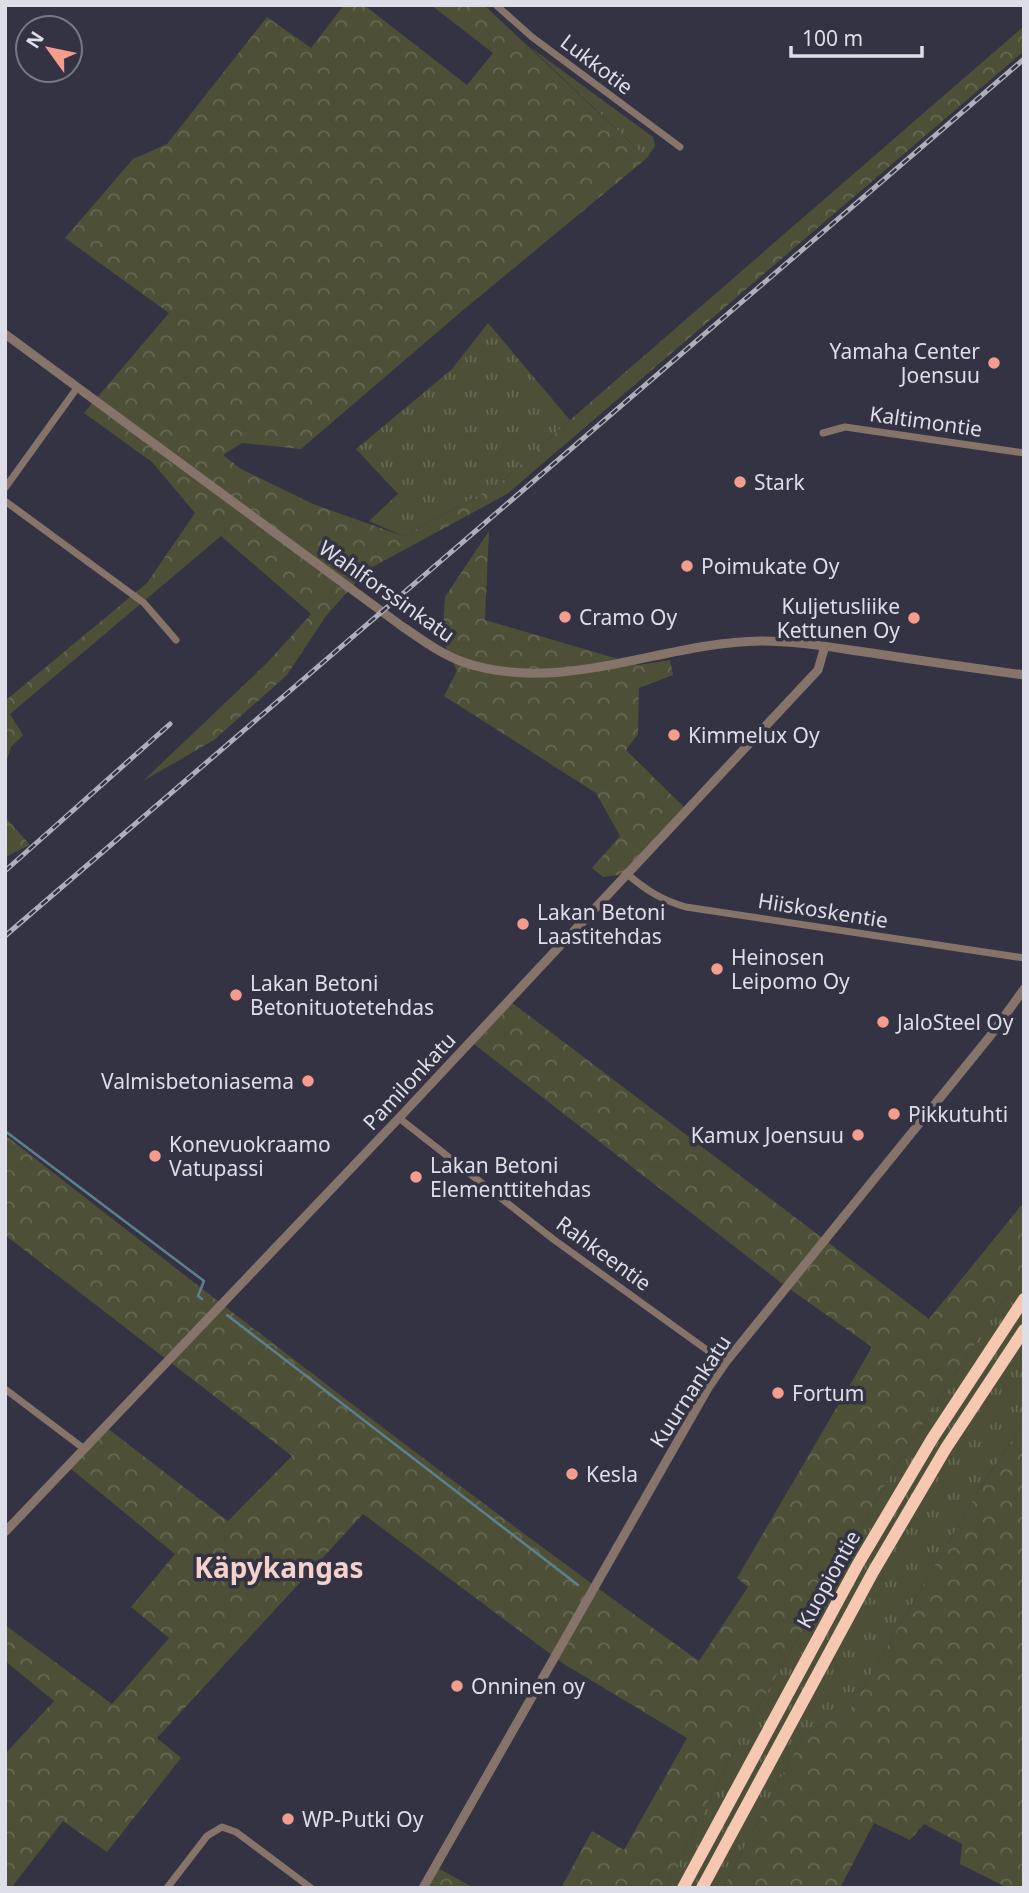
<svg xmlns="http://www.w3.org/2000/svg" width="1029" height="1893" viewBox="0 0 1029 1893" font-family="'Noto Sans',sans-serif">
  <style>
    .grass { fill: url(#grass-tufts) }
    .forest { fill: url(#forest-crowns) }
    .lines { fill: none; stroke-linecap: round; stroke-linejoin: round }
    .stream { stroke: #5c808e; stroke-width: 2.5 }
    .minor { stroke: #86736a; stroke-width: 7 }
    .tertiary { stroke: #86736a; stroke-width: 9 }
    .motorway { stroke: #f6c8b2; stroke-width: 12 }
    .rail-casing { stroke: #afafbb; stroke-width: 5 }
    .rail { stroke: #333343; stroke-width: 2.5; stroke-dasharray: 8; stroke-linecap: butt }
    .poi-dot { fill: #f49d8d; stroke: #333343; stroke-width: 2.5 }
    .labels { text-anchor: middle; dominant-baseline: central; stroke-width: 7; stroke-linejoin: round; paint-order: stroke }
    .street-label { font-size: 21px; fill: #dedee9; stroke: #333343 }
    .poi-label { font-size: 21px; fill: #dedee9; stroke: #333343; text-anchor: start }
    .district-label { font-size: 28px; font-weight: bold; fill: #f4d2cb; stroke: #333343 }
  </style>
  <defs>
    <pattern id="grass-tufts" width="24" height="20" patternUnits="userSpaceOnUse" patternTransform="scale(1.75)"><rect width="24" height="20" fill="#4d5036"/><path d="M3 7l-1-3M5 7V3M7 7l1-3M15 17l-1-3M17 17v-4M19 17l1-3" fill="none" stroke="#666953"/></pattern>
    <pattern id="forest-crowns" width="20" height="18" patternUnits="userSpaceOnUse" patternTransform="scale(1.75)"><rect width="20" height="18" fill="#4d5036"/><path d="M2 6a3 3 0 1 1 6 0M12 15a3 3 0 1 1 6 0" fill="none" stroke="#666953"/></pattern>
  </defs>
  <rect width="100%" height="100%" fill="#333343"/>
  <g class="grass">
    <path d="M530,47L653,137L655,146L647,158Z"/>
    <path d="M488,323L570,420L498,485L403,536L369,521L398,494L356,449L452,369Z"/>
    <path d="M1024,1268V1422L980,1488L852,1707L803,1736L723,1888H665L732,1754L897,1464Z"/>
  </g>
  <g class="forest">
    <path d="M344,5H364L467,85L493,53L431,5H484L647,158L462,311L301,449L242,443L223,455L241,469L313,504L403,536L498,485L570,420L1024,26V51L507,494L367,570L326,616L287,675L214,740L143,781L268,662L311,614L221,536L10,714L23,735L11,747L5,766V701L147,583L195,513L152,462L84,413L169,313L65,238L133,159L167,144L267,17L311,48Z"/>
    <path d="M489,531L485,620L639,665L670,660L673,675L639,688L638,734L626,750L690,813L633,873L603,877L592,868L620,836L596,793L444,696L457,671L442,639L445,597Z"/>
    <path d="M5,817L30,845L5,857Z"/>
    <path d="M511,1002L929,1319L1024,1202V1268L897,1464L732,1754L665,1888H561L592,1831L624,1850L687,1738L564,1664L363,1514L157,1738L181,1758L107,1852L63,1821L11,1888H5V1754L54,1701L5,1661V1625L112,1704L169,1638L131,1607L175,1554L70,1468L107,1428L228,1521L292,1456L5,1235V1135C234,1314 463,1493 699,1661L748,1587L737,1578L872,1347L784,1285L474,1044Z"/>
    <path d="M1024,1422V1888H1008L960,1864L962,1844L924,1824L910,1840L874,1823L840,1888H723L803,1736L852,1707L980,1488Z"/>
    <path d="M436,1867L474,1888H423Z"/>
  </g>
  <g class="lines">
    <g class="stream">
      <path d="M5,1131L204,1281L198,1296L202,1299"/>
      <path d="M227,1315L578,1585"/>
    </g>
    <g class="minor">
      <path d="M496,5L532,37L680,147"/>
      <path d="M823,433L845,427L1024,453"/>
      <path d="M5,488L77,388"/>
      <path d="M5,501L144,603L176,640"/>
      <path d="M626,873C646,890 661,900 686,907L1024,958"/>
      <path d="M399,1118L553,1239L725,1363"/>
      <path d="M5,1389L83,1448"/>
      <path d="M167,1888L207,1836L222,1827L236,1832L311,1888"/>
    </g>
    <g class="tertiary">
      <path d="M5,334L403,627C422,640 441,654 463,662C561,696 662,642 761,641C798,641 835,648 872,653C922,661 973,668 1024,675"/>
      <path d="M5,1532L399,1118L818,670L825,646"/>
      <path d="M423,1888L708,1388L725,1363L991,1035L1024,989"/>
    </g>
    <g class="motorway">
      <path d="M683,1888L858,1564L932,1439L1024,1299"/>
      <path d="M702,1888L873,1572L946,1448L1024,1330"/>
    </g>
    <defs>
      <g id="rail">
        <path d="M5,871L170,724"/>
        <path d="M5,936L1024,59"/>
      </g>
    </defs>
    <use href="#rail" class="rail-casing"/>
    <use href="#rail" class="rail"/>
  </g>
  <g class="poi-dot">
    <circle cx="994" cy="363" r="7"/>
    <circle cx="740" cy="482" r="7"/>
    <circle cx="687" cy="566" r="7"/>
    <circle cx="565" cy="617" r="7"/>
    <circle cx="914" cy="618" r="7"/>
    <circle cx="674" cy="735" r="7"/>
    <circle cx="523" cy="924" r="7"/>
    <circle cx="717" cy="969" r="7"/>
    <circle cx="236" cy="995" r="7"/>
    <circle cx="883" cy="1022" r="7"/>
    <circle cx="308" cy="1081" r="7"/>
    <circle cx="894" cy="1114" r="7"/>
    <circle cx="858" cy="1135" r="7"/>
    <circle cx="155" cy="1156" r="7"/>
    <circle cx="416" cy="1177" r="7"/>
    <circle cx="778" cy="1393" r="7"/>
    <circle cx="572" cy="1474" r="7"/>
    <circle cx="457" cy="1686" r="7"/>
    <circle cx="288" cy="1819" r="7"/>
  </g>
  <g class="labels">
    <g class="street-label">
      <text transform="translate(597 64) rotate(37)">Lukkotie</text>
      <text transform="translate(926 421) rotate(8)">Kaltimontie</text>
      <text transform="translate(387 591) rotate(35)">Wahlforssinkatu</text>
      <text transform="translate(823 910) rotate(9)">Hiiskoskentie</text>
      <text transform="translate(409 1081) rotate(-47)">Pamilonkatu</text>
      <text transform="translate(604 1253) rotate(36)">Rahkeentie</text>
      <text transform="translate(690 1391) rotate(-57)">Kuurnankatu</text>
      <text transform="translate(828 1579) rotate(-61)">Kuopiontie</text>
    </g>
    <g class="poi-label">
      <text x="980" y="351" text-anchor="end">Yamaha Center<tspan x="980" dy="24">Joensuu</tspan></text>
      <text x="754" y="482">Stark</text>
      <text x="701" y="566">Poimukate Oy</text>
      <text x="900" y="606" text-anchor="end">Kuljetusliike<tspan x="900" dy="24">Kettunen Oy</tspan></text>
      <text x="579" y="617">Cramo Oy</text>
      <text x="688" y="735">Kimmelux Oy</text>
      <text x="537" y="912">Lakan Betoni<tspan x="537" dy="24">Laastitehdas</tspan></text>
      <text x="731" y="957">Heinosen<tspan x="731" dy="24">Leipomo Oy</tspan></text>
      <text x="250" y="983">Lakan Betoni<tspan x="250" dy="24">Betonituotetehdas</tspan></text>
      <text x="897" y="1022">JaloSteel Oy</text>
      <text x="294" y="1081" text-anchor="end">Valmisbetoniasema</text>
      <text x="908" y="1114">Pikkutuhti</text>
      <text x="844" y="1135" text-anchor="end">Kamux Joensuu</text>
      <text x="169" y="1144">Konevuokraamo<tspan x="169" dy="24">Vatupassi</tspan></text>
      <text x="430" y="1165">Lakan Betoni<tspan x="430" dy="24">Elementtitehdas</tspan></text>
      <text x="792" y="1393">Fortum</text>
      <text x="586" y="1474">Kesla</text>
      <text x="471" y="1686">Onninen oy</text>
      <text x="302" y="1819">WP-Putki Oy</text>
    </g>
    <g class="district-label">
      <text x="279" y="1567">Käpykangas</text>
    </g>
  </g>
  <rect width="1029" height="1893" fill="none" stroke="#dedee9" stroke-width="14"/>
  <g transform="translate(49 49) rotate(303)"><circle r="33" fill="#333343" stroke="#777785" stroke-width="2"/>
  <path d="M0-5L12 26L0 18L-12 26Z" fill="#f49d8d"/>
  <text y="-10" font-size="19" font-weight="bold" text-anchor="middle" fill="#dedee9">N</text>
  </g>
  <path d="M791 46v10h131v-10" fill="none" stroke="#dedee9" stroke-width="3.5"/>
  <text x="802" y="46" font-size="21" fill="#dedee9" stroke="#333343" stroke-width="5" paint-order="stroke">100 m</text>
</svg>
